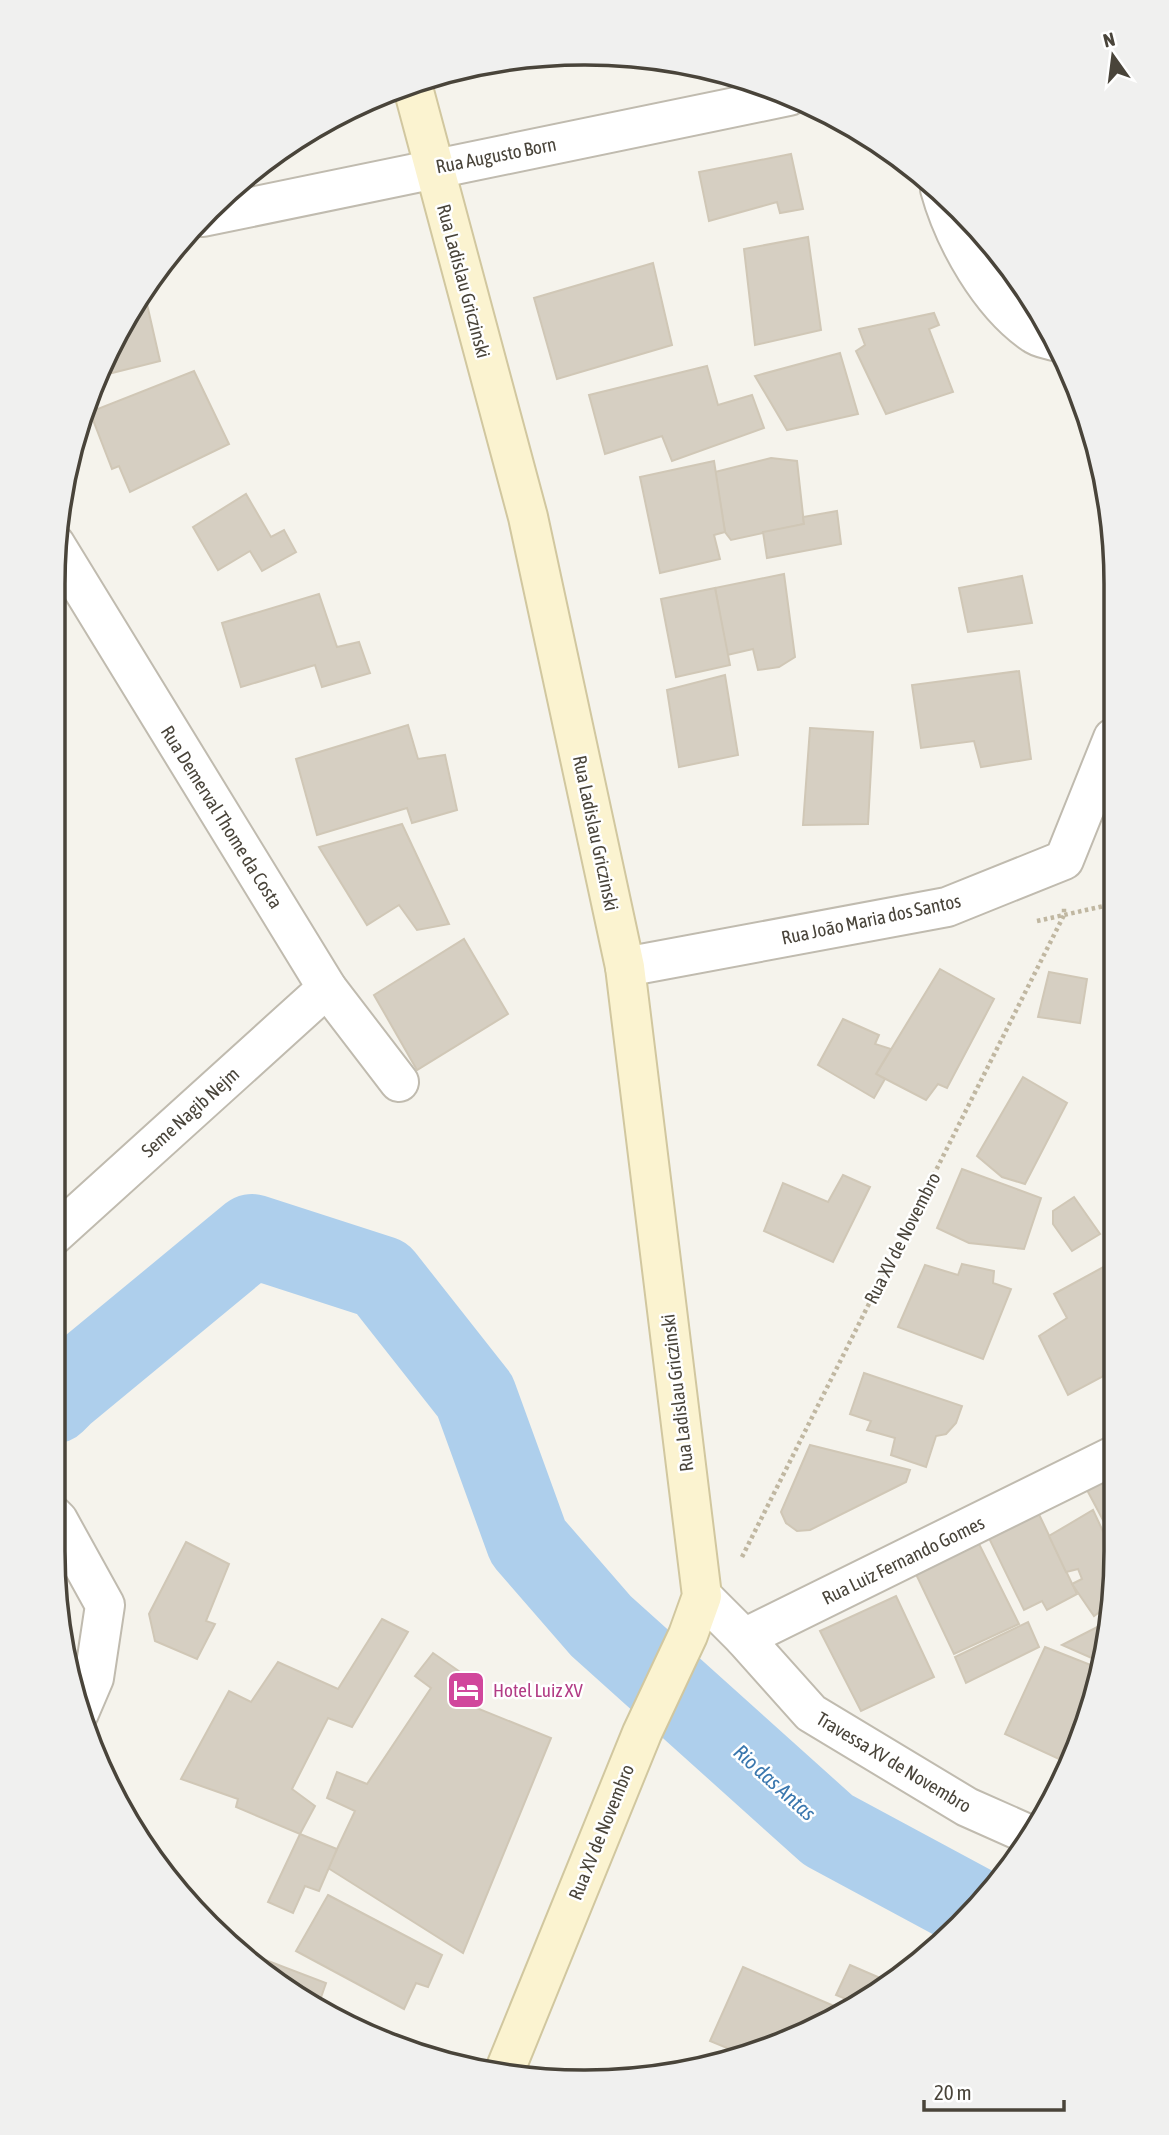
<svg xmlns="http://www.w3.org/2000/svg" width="1169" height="2135" viewBox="0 0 1169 2135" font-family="'Asap Condensed',sans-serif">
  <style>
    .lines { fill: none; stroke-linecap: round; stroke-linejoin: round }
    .river { stroke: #aecfec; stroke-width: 84 }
    .building { fill: #d6cfc2; stroke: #d0c7b6; stroke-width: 2 }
    .minor-casing { stroke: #c0bbaf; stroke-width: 42 }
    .secondary-casing { stroke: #d1c79f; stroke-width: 42 }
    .path { stroke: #c0b7a1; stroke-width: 4.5; stroke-dasharray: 3.5 3.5; stroke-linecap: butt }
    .minor { stroke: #fff; stroke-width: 38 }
    .secondary { stroke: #fbf3d0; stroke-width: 38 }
    .labels { text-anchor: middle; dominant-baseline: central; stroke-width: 5; stroke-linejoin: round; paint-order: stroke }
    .street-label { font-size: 19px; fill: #49443a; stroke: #fff }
    .hotel-label { font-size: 19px; fill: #b23c85; stroke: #fff; text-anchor: start }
    .water-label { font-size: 21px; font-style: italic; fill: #3a77ae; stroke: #fff }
    .rim { fill: none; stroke: #49443a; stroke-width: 3.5 }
  </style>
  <rect width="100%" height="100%" fill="#f5f3ec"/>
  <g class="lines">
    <path class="river" d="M53,1402L63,1392L252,1236L382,1278L475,1396L528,1542L601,1626L828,1830L971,1907"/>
  </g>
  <g class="building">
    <path d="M791,154L803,209L780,213L777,202L709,221L699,172Z"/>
    <path d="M808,237L821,330L755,345L744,249Z"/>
    <path d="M653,263L672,345L557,379L534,298Z"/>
    <path d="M144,291L160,361L100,376L124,319Z"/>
    <path d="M934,313L939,325L929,329L953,392L886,414L856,351L865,345L859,329Z"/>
    <path d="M840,353L858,414L787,430L755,376Z"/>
    <path d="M707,366L718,405L752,395L764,428L672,461L662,436L605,454L589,395Z"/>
    <path d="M194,371L229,444L130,492L119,466L112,469L90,412Z"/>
    <path d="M771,458L797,461L804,524L731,540L725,532L715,472Z"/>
    <path d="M714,461L725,532L714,535L720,559L660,573L640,477Z"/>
    <path d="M246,494L271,537L284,530L296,552L262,571L250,551L218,570L193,527Z"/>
    <path d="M837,511L841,544L767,558L763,532L804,524L803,517Z"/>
    <path d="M784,574L795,657L779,667L758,670L753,649L727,655L715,588Z"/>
    <path d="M1022,576L1032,623L968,632L959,588Z"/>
    <path d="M715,588L730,665L676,677L661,599Z"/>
    <path d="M319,594L337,647L359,642L370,673L322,687L315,665L241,687L222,623Z"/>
    <path d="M1019,671L1031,759L981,767L974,741L921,748L912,685Z"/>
    <path d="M725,675L738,755L679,767L667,690Z"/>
    <path d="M408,725L418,759L445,755L457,810L412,823L407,808L317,835L296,759Z"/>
    <path d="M810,728L873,732L868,824L803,825Z"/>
    <path d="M402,824L449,924L417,930L399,905L367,925L319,847Z"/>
    <path d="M464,939L508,1014L417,1070L374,995Z"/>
    <path d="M940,969L994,999L947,1088L938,1084L926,1100L876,1074Z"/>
    <path d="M1049,972L1087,979L1080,1023L1038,1017Z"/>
    <path d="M843,1019L879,1035L875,1044L891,1049L876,1074L885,1079L874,1098L818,1065Z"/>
    <path d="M1023,1077L1067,1103L1025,1184L1002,1177L977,1156Z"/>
    <path d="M962,1169L1041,1198L1024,1249L969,1243L937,1228Z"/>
    <path d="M843,1175L870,1187L833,1262L764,1231L783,1183L828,1202Z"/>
    <path d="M1074,1197L1100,1234L1072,1251L1053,1224V1211Z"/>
    <path d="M962,1264L994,1271L993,1283L1011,1289L983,1359L898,1327L925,1265L958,1275Z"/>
    <path d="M1109,1264L1114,1275L1115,1308L1106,1313L1115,1331V1370L1068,1395L1039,1336L1067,1318L1054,1294Z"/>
    <path d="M864,1373L962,1406L956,1423L946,1434L936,1436L926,1467L891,1455L895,1438L867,1430L871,1421L850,1414Z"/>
    <path d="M810,1445L910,1470L906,1482L810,1530L797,1531L786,1523L781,1512Z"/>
    <path d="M1115,1460V1535L1112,1537L1079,1475Z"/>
    <path d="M1035,1506L1077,1594L1047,1610L1042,1601L1024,1610L986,1532Z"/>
    <path d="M1093,1510L1115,1557V1585L1112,1603L1094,1616L1072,1584L1082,1579L1078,1569L1066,1572L1049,1536Z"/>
    <path d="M977,1540L1019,1624L954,1654L914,1570Z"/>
    <path d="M186,1542L229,1564L206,1621L215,1624L197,1659L155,1641L149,1614Z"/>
    <path d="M896,1596L934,1677L861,1711L820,1631Z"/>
    <path d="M382,1619L408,1632L352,1727L328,1718L292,1789L315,1806L300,1834L236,1807L238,1799L181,1779L229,1691L251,1702L278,1662L338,1689Z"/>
    <path d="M1109,1621L1103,1663L1062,1645Z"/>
    <path d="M1028,1622L1039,1647L966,1683L955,1657Z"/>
    <path d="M1045,1647L1101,1669L1059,1759L1005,1734Z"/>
    <path d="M433,1653L483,1688L474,1707L551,1738L463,1953L328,1868L355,1811L327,1798L337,1772L367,1784L431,1688L415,1676Z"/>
    <path d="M1101,1669L1098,1689L1083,1726L1076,1723Z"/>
    <path d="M300,1834L337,1849L319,1891L305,1886L293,1913L268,1902Z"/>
    <path d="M328,1895L442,1955L428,1987L416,1983L404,2009L296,1951Z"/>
    <path d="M255,1956L326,1983L318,2006L289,1993L254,1960Z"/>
    <path d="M850,1965L887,1981L853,2002L836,1995Z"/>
    <path d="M743,1967L841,2009L788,2042L739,2053L710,2041Z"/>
  </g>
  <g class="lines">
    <defs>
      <g id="minor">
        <path d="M940,189C954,240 990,304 1034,334C1039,338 1048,339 1054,341"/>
        <path d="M203,217L789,96"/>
        <path d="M55,544L327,988L399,1082"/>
        <path d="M625,967L947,907L1064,860L1113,738"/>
        <path d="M53,1236L327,988"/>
        <path d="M53,1515L58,1520L105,1605L94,1678L79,1713"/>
        <path d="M702,1596L744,1638L1115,1455"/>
        <path d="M744,1638L811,1713L967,1807L1030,1835"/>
      </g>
      <path id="secondary" d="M412,84L528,517L625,967L702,1596L688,1635L642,1733L505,2070"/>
    </defs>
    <use href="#minor" class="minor-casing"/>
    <use href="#secondary" class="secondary-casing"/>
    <g class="path">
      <path d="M1037,921L1113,904"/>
      <path d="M742,1557L1064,915V907"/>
    </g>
    <use href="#minor" class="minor"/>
    <use href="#secondary" class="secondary"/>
  </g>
  <defs>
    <symbol id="hotel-square" viewBox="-11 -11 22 22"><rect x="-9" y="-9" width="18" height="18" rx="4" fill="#d1479c" stroke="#fff"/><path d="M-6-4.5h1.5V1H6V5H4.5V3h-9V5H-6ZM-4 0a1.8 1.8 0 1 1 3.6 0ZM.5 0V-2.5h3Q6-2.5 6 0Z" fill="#fff"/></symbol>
  </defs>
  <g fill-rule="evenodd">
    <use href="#hotel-square" x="444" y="1668" width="44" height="44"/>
  </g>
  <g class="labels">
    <g class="street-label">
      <text transform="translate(496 155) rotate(-11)">Rua Augusto Born</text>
      <text transform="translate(464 281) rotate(75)">Rua Ladislau Griczinski</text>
      <text transform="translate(222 817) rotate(58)">Rua Demerval Thome da Costa</text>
      <text transform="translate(596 833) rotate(78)">Rua Ladislau Griczinski</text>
      <text transform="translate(871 919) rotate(-12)">Rua João Maria dos Santos</text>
      <text transform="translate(190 1112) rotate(-42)">Seme Nagib Nejm</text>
      <text transform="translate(902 1238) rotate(-63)">Rua XV de Novembro</text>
      <text transform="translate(677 1393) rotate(-97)">Rua Ladislau Griczinski</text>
      <text transform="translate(903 1560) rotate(-26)">Rua Luiz Fernando Gomes</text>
      <text transform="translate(894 1762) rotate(31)">Travessa XV de Novembro</text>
      <text transform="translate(601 1832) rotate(-68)">Rua XV de Novembro</text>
    </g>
    <g class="hotel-label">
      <text x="493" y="1690">Hotel Luiz XV</text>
    </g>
    <g class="water-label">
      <text transform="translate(775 1782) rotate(42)">Rio das Antas</text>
    </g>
  </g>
  <path d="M0 0H1169V2135H0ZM584 65H585A519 519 0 0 1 1104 584V1551A519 519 0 0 1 585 2070H584A519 519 0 0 1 65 1551V584A519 519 0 0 1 584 65Z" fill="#f0f0ef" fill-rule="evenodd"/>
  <path class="rim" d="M584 65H585A519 519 0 0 1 1104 584V1551A519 519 0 0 1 585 2070H584A519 519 0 0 1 65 1551V584A519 519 0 0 1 584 65Z"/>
  <g transform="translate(1113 56) rotate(346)" stroke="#ffffff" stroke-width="5" paint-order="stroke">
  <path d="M0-5L12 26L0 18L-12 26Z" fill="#49443a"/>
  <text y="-10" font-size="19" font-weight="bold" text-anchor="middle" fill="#49443a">N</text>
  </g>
  <path d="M924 2100v10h140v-10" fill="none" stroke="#49443a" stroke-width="3.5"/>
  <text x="934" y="2100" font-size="21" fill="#49443a" stroke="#ffffff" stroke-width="5" paint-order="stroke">20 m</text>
</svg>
